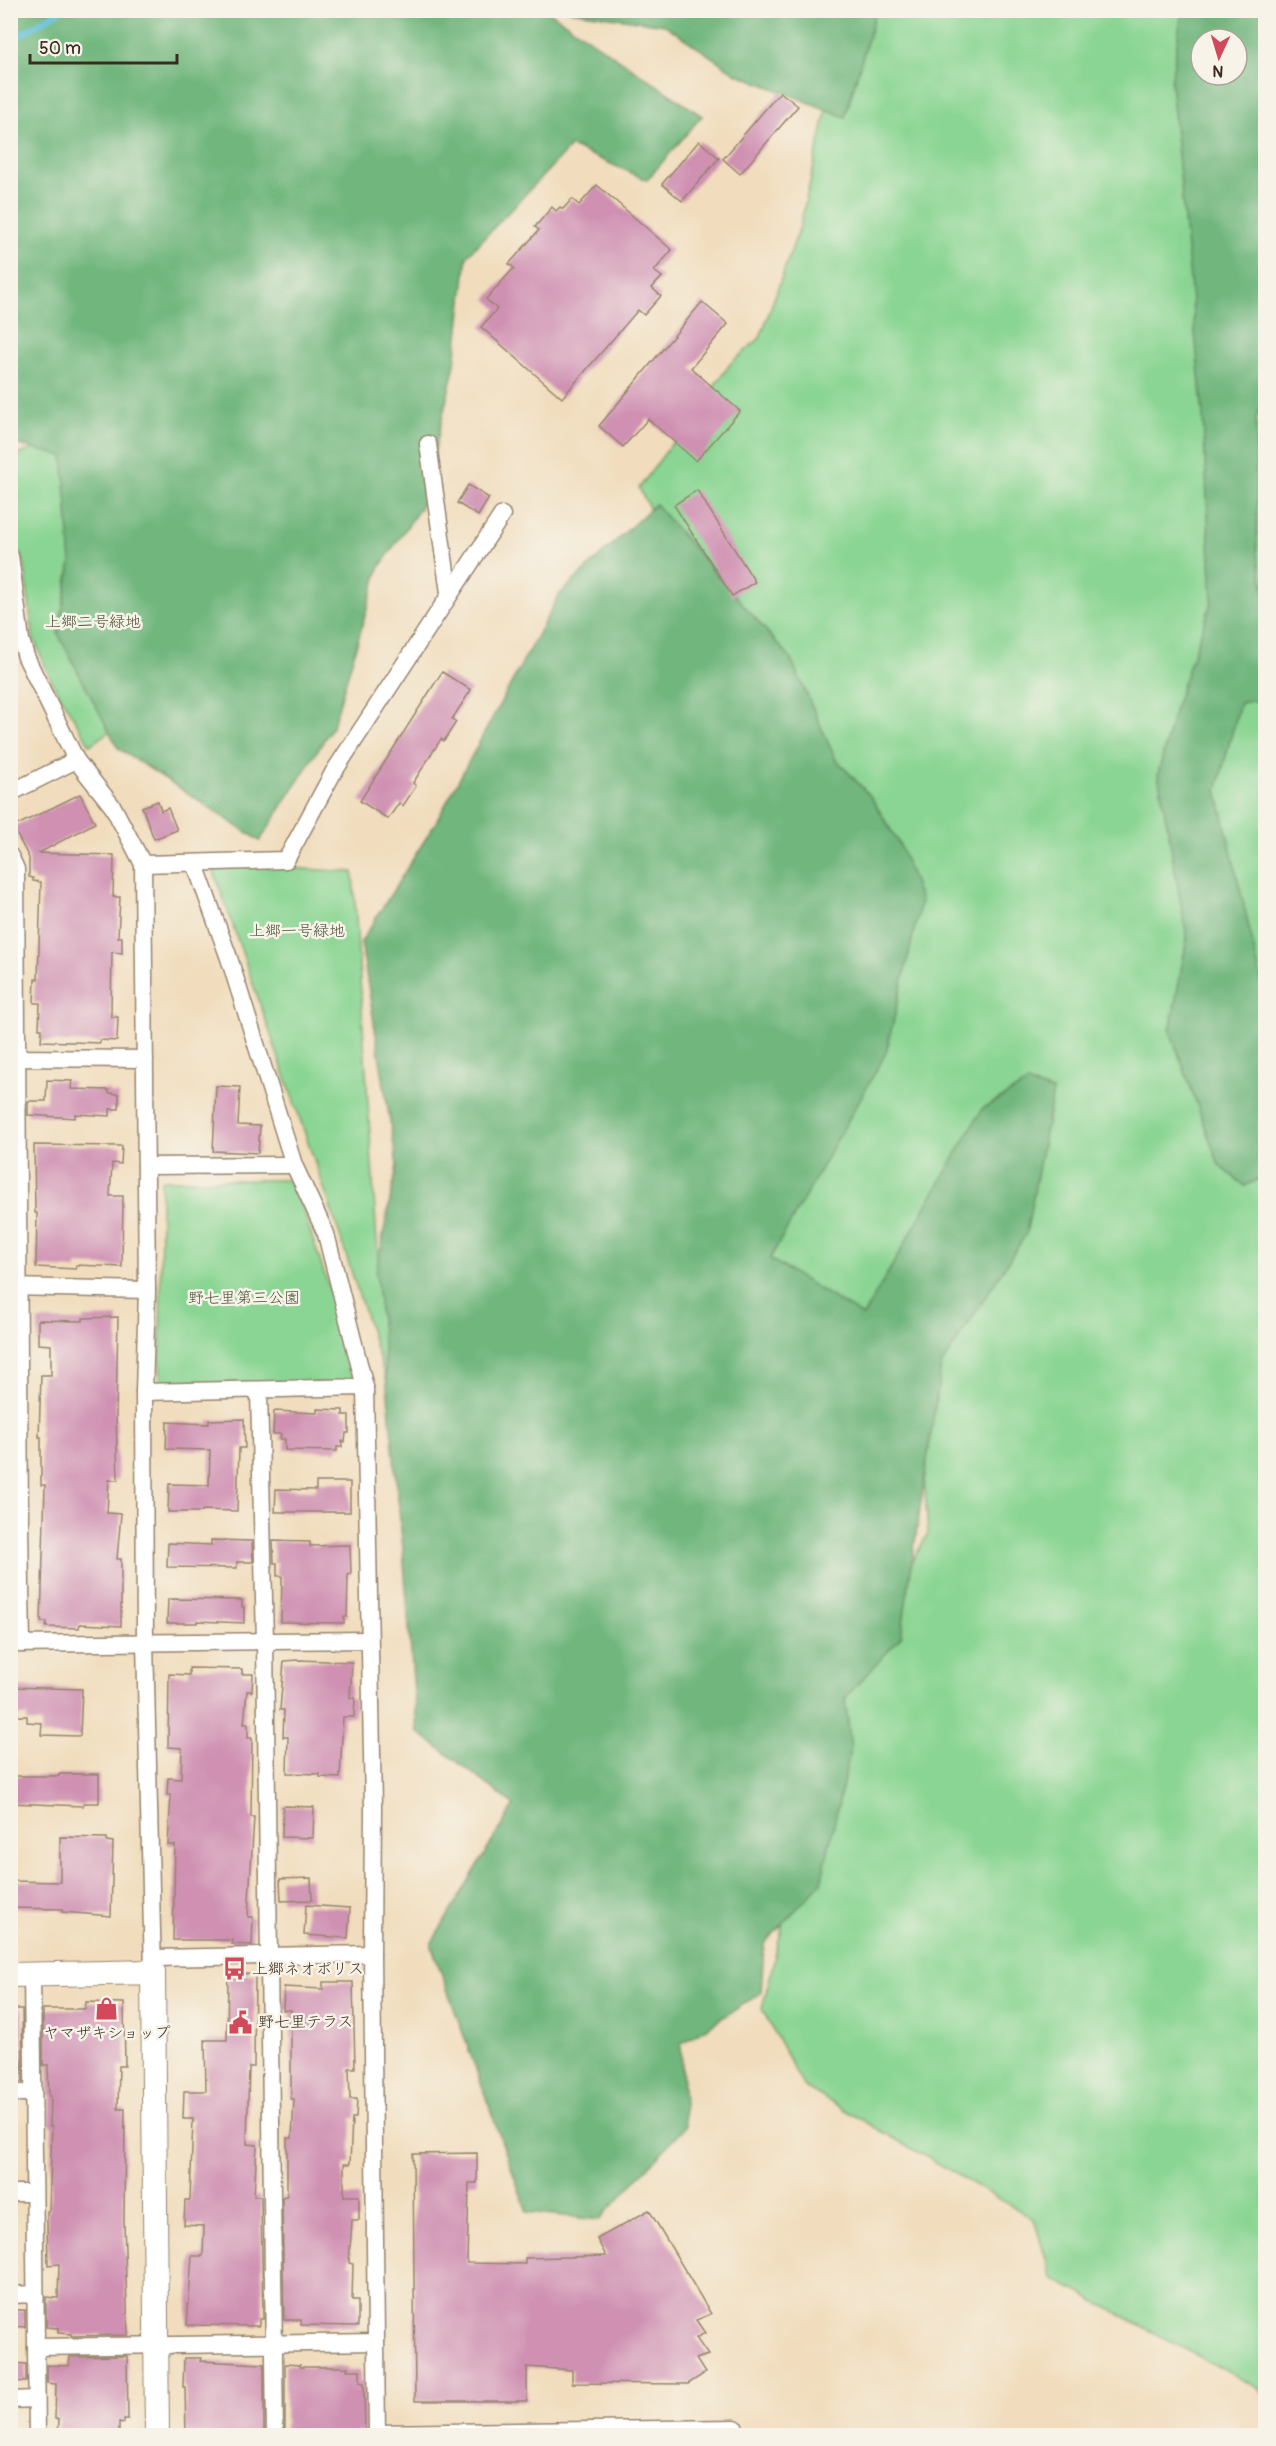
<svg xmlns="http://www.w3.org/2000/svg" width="1276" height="2446" viewBox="0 0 1276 2446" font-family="Pangolin,'Klee One',sans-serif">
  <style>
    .green { fill: #8ad593; stroke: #628058; stroke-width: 1.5; fill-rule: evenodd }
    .forest { fill: #6fb67d; stroke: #55704e; stroke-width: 1.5; fill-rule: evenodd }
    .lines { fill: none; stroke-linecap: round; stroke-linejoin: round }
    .stream { stroke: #62c1e1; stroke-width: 6 }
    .building { fill: #cf90b2 }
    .street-casing { stroke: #96846e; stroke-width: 19 }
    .secondary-casing { stroke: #96846e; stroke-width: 26 }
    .street { stroke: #fff; stroke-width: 16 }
    .secondary { stroke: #fff; stroke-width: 24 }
    .labels { text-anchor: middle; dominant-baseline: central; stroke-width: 5; stroke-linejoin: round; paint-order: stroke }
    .park-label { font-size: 16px; fill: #4f553b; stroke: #f7f3e8 }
    .poi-label { font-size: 16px; fill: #3b2a1e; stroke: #f7f3e8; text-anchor: start }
  </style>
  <rect width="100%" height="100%" fill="#f7f3e8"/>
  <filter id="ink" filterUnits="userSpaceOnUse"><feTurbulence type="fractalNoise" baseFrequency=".0167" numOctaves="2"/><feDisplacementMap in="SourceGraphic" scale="12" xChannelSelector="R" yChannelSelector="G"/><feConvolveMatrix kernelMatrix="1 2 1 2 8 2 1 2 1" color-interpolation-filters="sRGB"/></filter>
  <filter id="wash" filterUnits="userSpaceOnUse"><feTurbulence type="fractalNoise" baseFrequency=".008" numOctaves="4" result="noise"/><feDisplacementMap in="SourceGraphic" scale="24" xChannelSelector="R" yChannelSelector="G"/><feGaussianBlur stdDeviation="1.35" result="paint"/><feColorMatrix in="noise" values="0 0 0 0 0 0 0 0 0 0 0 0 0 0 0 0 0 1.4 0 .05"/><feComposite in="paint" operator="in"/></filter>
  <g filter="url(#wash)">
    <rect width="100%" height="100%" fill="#f1ddbd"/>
    <g class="green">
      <path d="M849,11H1265V2397L1258,2388L1052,2278L1034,2219L803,2086L762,2009L828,1742L875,1629L928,1533L914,1336L815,1320L768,1275L713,633L639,488L731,363L760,338L800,226ZM1201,39H1237V75H1201Z"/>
      <path d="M53,441L78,443L185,678L90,745L52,682L33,637L24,561L11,542L10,458Z"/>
      <path d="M211,863L353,872L386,1380L333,1214Z"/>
      <path d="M161,1180H293L361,1383H160Z"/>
    </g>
    <g class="forest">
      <path d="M11,11H548L702,116L647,180L571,146L467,256L455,364L422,505L379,568L333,726L260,841L118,748L58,634L71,562L63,456L11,443Z"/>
      <path d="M569,11H876L845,117L735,73L665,25Z"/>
      <path d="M1182,11H1265L1266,392L1256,418L1257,552L1266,599L1265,699L1240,703L1217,790L1265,996V1176L1245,1186L1219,1165L1170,1031L1187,938L1158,774L1176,704L1212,601L1203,416L1171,82ZM1201,39H1237V75H1201Z"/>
      <path d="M655,504L791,659L835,758L871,797L900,845L921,901L886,1053L770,1259L863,1316L982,1109L1027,1083L1053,1091L1026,1234L941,1366L901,1637L845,1698L851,1748L821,1883L764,1944L761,1993L681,2044L685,2127L599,2220L527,2212L431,1944L514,1805L417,1731L403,1550L376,1272L397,1165L361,942L436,822L559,595Z"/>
    </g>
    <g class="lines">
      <path class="stream" d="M10,41L61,10"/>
    </g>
    <g id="blocks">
      <g class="building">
        <path d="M780,92L798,106L740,174L723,159Z"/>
        <path d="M699,141L719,158L682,201L662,184Z"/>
        <path d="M597,185L672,250L654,271L662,277L652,288L661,296L644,315L638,310L562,398L481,327L497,309L486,299L514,268L509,264L539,230L535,227L552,207L556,211L560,207L563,209L572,199L579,205Z"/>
        <path d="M702,302L728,324L691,368L740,411L696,461L648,419L623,447L599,426Z"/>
        <path d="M468,485L489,498L478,516L457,503Z"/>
        <path d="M697,490L755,582L732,596L674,505Z"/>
        <path d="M442,672L471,690L452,719L456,722L444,741L441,739L413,783L416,786L403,806L399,803L388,819L360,801Z"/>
        <path d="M80,794L95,823L39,853L114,855L113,897H120L118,937H122V953L112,952L111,1014L112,1017H118L117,1041L100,1040V1043L41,1041L42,1029H39L40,1003H34L35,979H38L41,882L33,881V878L29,877V858L13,827Z"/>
        <path d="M158,801L161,811L168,808L177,830L154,839L142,807Z"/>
        <path d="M47,1080L72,1081L71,1089L109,1090V1093L119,1094V1109H110V1116L75,1114V1118L28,1115V1101H46Z"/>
        <path d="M216,1086L240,1087L238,1125L260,1126L258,1153L213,1151Z"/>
        <path d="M34,1145L122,1146L121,1164L112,1163L110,1196H123L122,1267L76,1265V1269L36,1267L37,1213H35Z"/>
        <path d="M118,1317L116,1416L118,1480H109L107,1513L121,1514L117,1559H121V1626L80,1624L79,1628L46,1627L47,1622H41L45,1485H41V1437H39L41,1375H51V1345L38,1344V1320L83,1321V1318Z"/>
        <path d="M317,1409L343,1410V1415H349V1433H346L345,1442L342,1441V1447H337V1451L285,1450V1439H280L281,1434H273L274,1411L317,1413Z"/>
        <path d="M244,1419L245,1448H239L237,1511L202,1510V1512H168L169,1484L209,1485L210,1450L166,1449L167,1422L209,1424V1420Z"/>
        <path d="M316,1482H350V1512H275L276,1489L316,1490Z"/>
        <path d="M211,1540L252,1541L253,1562H237V1568L167,1567L168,1543L211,1545Z"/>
        <path d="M273,1541L310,1542V1546L350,1545L351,1574L348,1575L347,1617H344V1623L281,1622L282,1576H277V1563H274Z"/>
        <path d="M168,1599L242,1600V1607H244V1623L197,1621V1623H167Z"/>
        <path d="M299,1660L352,1662L350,1698H355L354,1717H343L340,1778L320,1777V1774L287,1773L288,1737H283L284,1710H280L284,1661Z"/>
        <path d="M189,1668L242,1669V1674H253L252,1691H247L244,1724H248V1738H252L251,1817H254L248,1917H253L252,1945L232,1944L233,1940H173L175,1845H168L171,1795H167L168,1778L181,1779L182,1748L168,1747L169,1674L189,1675Z"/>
        <path d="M10,1687L82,1689L80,1736L41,1735L42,1723L27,1722V1716H10Z"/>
        <path d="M59,1774H99V1803H84L83,1806L10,1803V1776H59Z"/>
        <path d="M283,1806L314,1807L313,1838L282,1837Z"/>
        <path d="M60,1837L107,1838V1841L113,1842L111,1916L62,1912V1909L10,1908V1881L60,1882Z"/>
        <path d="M311,1878L312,1900L281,1901L280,1879Z"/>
        <path d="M306,1905L350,1908L348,1938L304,1935Z"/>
        <path d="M228,1974H255L254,2067H249L247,2144L257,2145L254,2196H261L263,2319H259V2326L187,2325L192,2256H203L204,2226L184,2225L185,2200H190L193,2119H183L184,2091H206L205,2040H227Z"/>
        <path d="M323,1982H353L355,2068H349L350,2099H357L356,2118H352L350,2164H344V2196H359V2220H352L349,2263L353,2264L352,2300H358V2326L301,2325V2320H284L282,2197L287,2196V2138H292L294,2099H291V2010H283L284,1987L323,1989Z"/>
        <path d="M86,2002L124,2003L125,2066H119L118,2109H125L124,2223L128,2335L71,2336V2334L58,2333V2328L46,2327V2297L58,2298L59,2264L48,2265L47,2223V2212H49L52,2126H50L51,2096H49L48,2065H43V2009H85Z"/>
        <path d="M10,2009H22L23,2082H10Z"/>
        <path d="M477,2153V2183H469L467,2263L525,2264V2258L606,2256L597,2239L649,2210L711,2314L696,2320L705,2333L696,2338L708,2355L696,2359L705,2373L688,2384L572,2383V2370L527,2367V2401H415L413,2154Z"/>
        <path d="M10,2310H25V2327L10,2326Z"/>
        <path d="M127,2356L128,2419H124V2423L119,2422V2436H58L59,2419H55L56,2384L47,2383V2365L69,2366L70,2357Z"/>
        <path d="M184,2358H201L200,2361L264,2364V2436H186L185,2387H183Z"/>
        <path d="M10,2363L26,2364V2382L10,2381Z"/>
        <path d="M285,2364L300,2365V2367H348L347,2370H360V2382L364,2383L365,2433L356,2432V2436H285Z"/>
      </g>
    </g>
  </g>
  <g filter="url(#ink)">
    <use href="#blocks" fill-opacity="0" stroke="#96846e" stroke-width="1.5"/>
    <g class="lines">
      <defs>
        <g id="street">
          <path d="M428,444L449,593"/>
          <path d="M10,556L21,640L26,657L76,760L113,807L143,864L147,1290L144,1392L145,1642L153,1972"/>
          <path d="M10,793L76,760"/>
          <path d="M10,856L16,869L20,1527L22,1644"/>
          <path d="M143,864L286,860L333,773L502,515"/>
          <path d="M195,864L229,958L294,1165L326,1234L365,1387L373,1807L372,1954L377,2436"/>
          <path d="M10,1058L145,1059"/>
          <path d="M146,1166L294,1165"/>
          <path d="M10,1287L147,1290"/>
          <path d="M259,1391L265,1641L275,2436"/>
          <path d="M144,1392L365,1387"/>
          <path d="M10,1644L369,1640"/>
          <path d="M153,1958L372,1954"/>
          <path d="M32,1974L37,2436"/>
          <path d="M10,2093H33"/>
          <path d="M10,2193H34"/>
          <path d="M10,2295L35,2294"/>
          <path d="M36,2347L376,2342"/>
          <path d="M10,2400L36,2399"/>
          <path d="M377,2433L735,2428V2436"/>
        </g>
        <path id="secondary" d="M10,1975L153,1972L157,2436"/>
      </defs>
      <use href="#street" class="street-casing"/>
      <use href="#secondary" class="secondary-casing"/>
      <use href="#street" class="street"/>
      <use href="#secondary" class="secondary"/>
    </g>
  </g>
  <defs>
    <symbol id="bus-bare" viewBox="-9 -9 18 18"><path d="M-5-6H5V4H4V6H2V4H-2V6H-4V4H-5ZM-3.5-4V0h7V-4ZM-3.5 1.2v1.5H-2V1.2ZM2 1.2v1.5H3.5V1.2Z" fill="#d1495b" stroke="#f7f3e8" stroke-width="2.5" paint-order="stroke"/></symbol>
    <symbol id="shop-bare" viewBox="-9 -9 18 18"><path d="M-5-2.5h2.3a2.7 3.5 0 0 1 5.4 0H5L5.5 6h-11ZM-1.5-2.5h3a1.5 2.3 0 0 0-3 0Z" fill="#d1495b" stroke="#f7f3e8" stroke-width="2.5" paint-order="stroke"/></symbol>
    <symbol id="civic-bare" viewBox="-9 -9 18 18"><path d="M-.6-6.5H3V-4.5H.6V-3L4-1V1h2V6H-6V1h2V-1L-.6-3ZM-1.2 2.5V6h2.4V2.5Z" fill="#d1495b" stroke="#f7f3e8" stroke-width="2.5" paint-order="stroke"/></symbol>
  </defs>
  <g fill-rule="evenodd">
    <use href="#bus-bare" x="218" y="1952" width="33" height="33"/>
    <use href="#shop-bare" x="90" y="1992" width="33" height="33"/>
    <use href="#civic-bare" x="224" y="2006" width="33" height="33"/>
  </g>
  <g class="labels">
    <g class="park-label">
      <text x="93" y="622">上郷二号緑地</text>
      <text x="297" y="931">上郷一号緑地</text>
      <text x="244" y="1298">野七里第三公園</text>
    </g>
    <g class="poi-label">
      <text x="252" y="1969">上郷ネオポリス</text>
      <text x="258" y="2022">野七里テラス</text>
      <text x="107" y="2033" text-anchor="middle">ヤマザキショップ</text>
    </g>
  </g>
  <rect width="1276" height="2446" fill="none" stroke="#f7f3e8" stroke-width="36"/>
  <g transform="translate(1219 57) rotate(184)"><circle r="28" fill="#f7f3e8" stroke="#aca397" stroke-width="1.5"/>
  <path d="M0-4.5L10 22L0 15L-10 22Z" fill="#d1495b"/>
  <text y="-9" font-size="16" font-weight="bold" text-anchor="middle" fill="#3b2a1e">N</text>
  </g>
  <path d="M30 54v9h147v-9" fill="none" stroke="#3b2a1e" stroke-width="3"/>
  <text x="39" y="54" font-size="18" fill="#3b2a1e" stroke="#f7f3e8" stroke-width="4.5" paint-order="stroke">50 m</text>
</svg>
